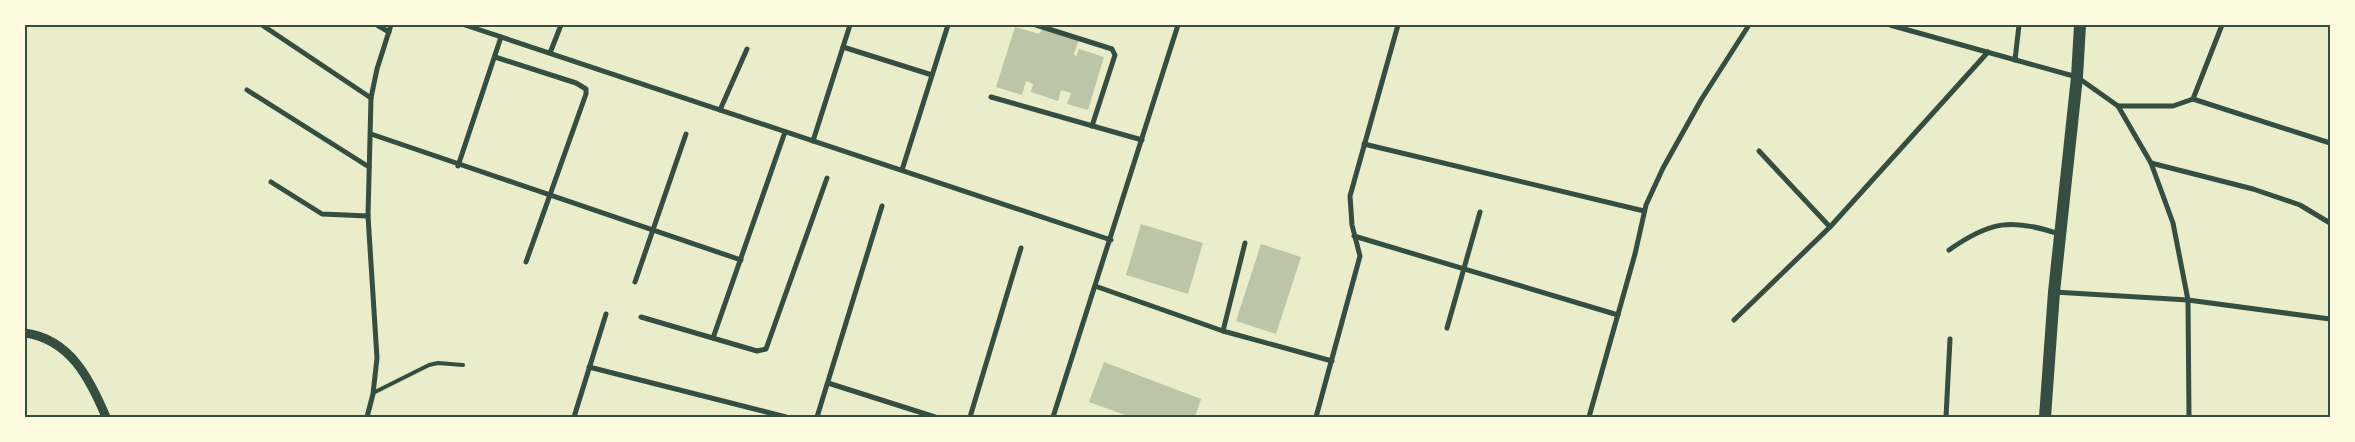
<svg xmlns="http://www.w3.org/2000/svg" width="2355" height="442" viewBox="0 0 2355 442" font-family="Helvetica,sans-serif">
  <style>
    .building { fill: #bcc5a7 }
    .lines { fill: none; stroke-linecap: round; stroke-linejoin: round }
    .service { stroke: #344e41; stroke-width: 4 }
    .minor { stroke: #344e41; stroke-width: 5 }
    .tertiary { stroke: #344e41; stroke-width: 9 }
    .primary { stroke: #344e41; stroke-width: 12 }
    .neatline { fill: none; stroke: #344e41; stroke-width: 2 }
  </style>
  <rect width="100%" height="100%" fill="#e9edc9"/>
  <g class="building">
    <path d="M1015,27L1039,34L1043,28L1079,40L1074,54L1076,57L1079,49L1104,57L1088,110L1067,104L1071,93L1061,90L1058,101L1031,92L1033,84L1026,81L1022,95L996,87Z"/>
    <path d="M1141,224L1203,243L1188,294L1126,275Z"/>
    <path d="M1261,244L1301,257L1276,334L1236,321Z"/>
    <path d="M1104,362L1201,399L1195,417H1131L1089,402Z"/>
  </g>
  <g class="lines">
    <path class="service" d="M373,393L429,365L438,363L463,365"/>
    <g class="minor">
      <path d="M262,25L371,98"/>
      <path d="M377,25L389,32"/>
      <path d="M465,25L1111,240"/>
      <path d="M1036,25L1112,49L1115,55L1092,126"/>
      <path d="M1890,25L2077,77L2118,106L2151,163L2173,223L2188,300L2189,417"/>
      <path d="M843,47L932,75"/>
      <path d="M550,53L561,25"/>
      <path d="M495,57L576,83L586,89V94L526,262"/>
      <path d="M2015,60L2019,25"/>
      <path d="M247,90L369,167"/>
      <path d="M991,97L1142,140"/>
      <path d="M2193,99L2330,143"/>
      <path d="M2118,106H2173L2193,99L2222,25"/>
      <path d="M720,110L747,49"/>
      <path d="M371,134L741,260"/>
      <path d="M813,141L850,25"/>
      <path d="M1364,144L1644,211"/>
      <path d="M1759,151L1830,227"/>
      <path d="M2151,163L2253,189L2300,205L2330,223"/>
      <path d="M458,166L501,37"/>
      <path d="M902,170L948,25"/>
      <path d="M271,182L322,214L368,216"/>
      <path d="M1354,236L1618,315"/>
      <path d="M1949,250C1990,221 2012,218 2059,234"/>
      <path d="M635,282L686,134"/>
      <path d="M1095,286L1223,331L1332,361"/>
      <path d="M2054,292L2188,300L2330,319"/>
      <path d="M641,317L757,351L766,349L827,178"/>
      <path d="M1734,320L1830,227L1988,52"/>
      <path d="M1447,328L1480,212"/>
      <path d="M1223,331L1245,243"/>
      <path d="M713,338L785,132"/>
      <path d="M589,367L786,417"/>
      <path d="M828,383L935,417"/>
      <path d="M367,417L373,394L377,358L368,216L371,98L377,69L391,25"/>
      <path d="M574,417L606,314"/>
      <path d="M817,417L882,206"/>
      <path d="M970,417L1021,248"/>
      <path d="M1053,417L1178,25"/>
      <path d="M1316,417L1360,256L1352,225L1350,196L1398,25"/>
      <path d="M1589,417L1635,254L1646,205L1663,168L1701,100L1749,25"/>
      <path d="M1946,417L1950,339"/>
    </g>
    <path class="tertiary" d="M25,333C70,339 90,379 106,417"/>
    <path class="primary" d="M2045,417L2054,292L2077,77L2080,25"/>
  </g>
  <rect width="2355" height="442" fill="none" stroke="#fefae0" stroke-width="52"/>
  <rect x="26" y="26" width="2303" height="390" class="neatline"/>
</svg>
